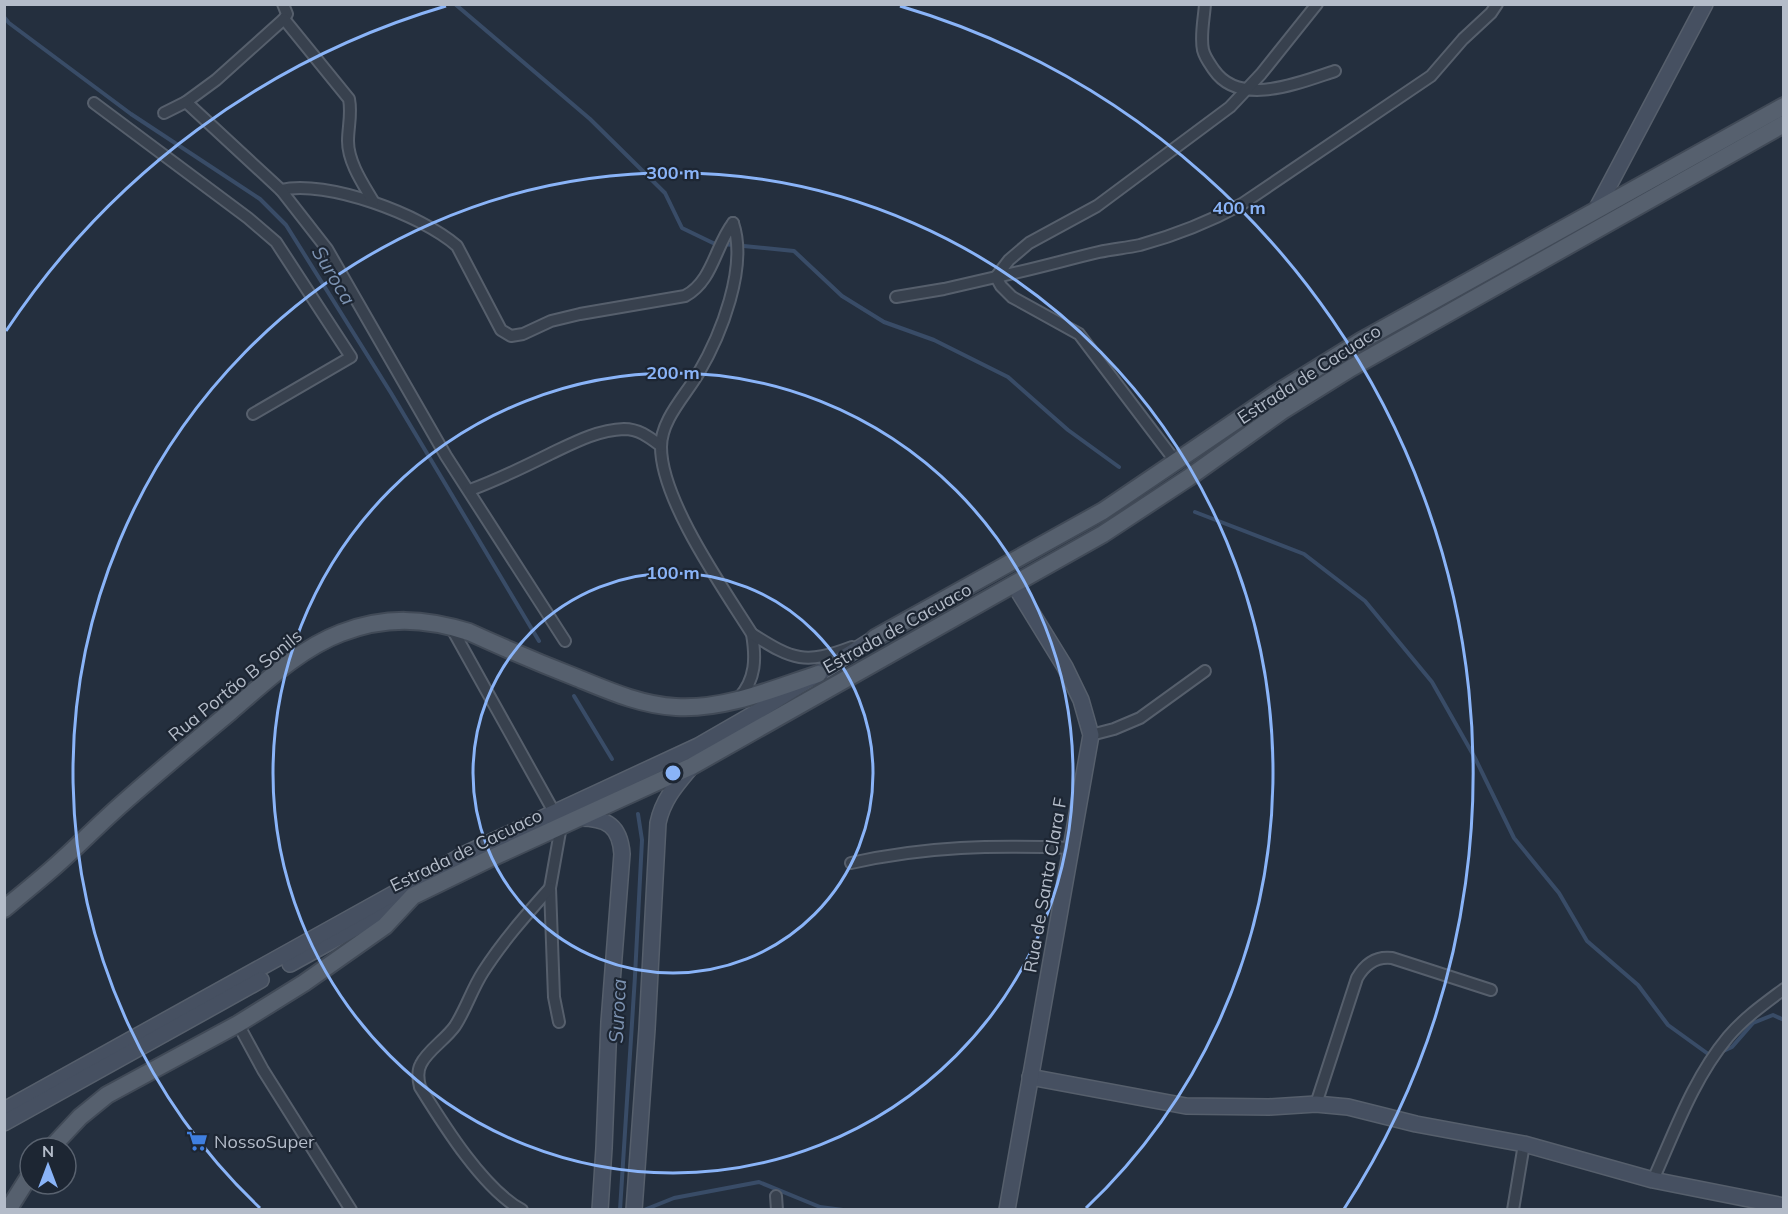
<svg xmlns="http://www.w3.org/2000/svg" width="1788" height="1214" viewBox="0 0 1788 1214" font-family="Mulish,sans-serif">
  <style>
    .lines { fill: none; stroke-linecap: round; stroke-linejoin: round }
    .stream { stroke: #394c67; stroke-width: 4 }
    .street-casing { stroke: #565f6c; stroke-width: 14 }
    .secondary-casing { stroke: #565f6c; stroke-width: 18 }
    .primary-casing { stroke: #414a57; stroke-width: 20 }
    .street { stroke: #38414e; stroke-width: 10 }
    .secondary { stroke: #465061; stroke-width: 15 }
    .primary { stroke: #56606e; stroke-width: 16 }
    .ring { fill: none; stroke: #8ab4f8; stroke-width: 3 }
    .labels { text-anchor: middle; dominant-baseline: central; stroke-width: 4.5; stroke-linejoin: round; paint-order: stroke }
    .street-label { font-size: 18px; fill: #b4bcc9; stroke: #1d2633 }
    .poi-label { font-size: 18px; fill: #b4bcc9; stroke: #1d2633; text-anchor: start }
    .water-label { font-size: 20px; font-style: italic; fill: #7c92b1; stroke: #1d2633 }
    .centre { fill: #8ab4f8; stroke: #1d2633; stroke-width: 3 }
    .ring-label { font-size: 18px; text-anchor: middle; font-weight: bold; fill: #8ab4f8; stroke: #1d2633; stroke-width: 4.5; stroke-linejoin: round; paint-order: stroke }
  </style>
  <rect width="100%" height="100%" fill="#242f3e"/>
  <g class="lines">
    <g class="stream">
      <path d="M455,4L590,119L665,193L682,228L713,243L794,251L842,296L884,322L934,340L1008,377L1068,430L1119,467"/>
      <path d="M4,17L9,23L131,114L260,199L286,225L391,393L539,641"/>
      <path d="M1195,512L1304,554L1365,601L1432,682L1475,758L1514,838L1559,893L1587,941L1638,985L1668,1025L1711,1056"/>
      <path d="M574,696L612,759"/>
      <path d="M1721,1052L1732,1047L1753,1023L1773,1015L1784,1020"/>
      <path d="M620,1210L635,976L642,840L638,814"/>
      <path d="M644,1210L674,1198L759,1182L820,1207L843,1210"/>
    </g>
    <defs>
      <g id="street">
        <path d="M283,4L287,14L284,19L216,80L186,102L281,190C326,179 422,215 457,246L501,330L511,336L523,334L551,321L580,314L685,296C713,281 715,246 733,223"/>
        <path d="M1205,4C1204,19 1200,36 1203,50C1205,58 1210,64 1214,70C1240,108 1301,82 1335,71"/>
        <path d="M284,19L349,99C352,114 348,127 348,141C348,162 363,184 373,201"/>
        <path d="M94,103L248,218L276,242L351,357L253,414"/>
        <path d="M164,113L186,102"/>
        <path d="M281,190L327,249L446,456L565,641"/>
        <path d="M733,223C748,267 721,335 698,374C685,396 661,420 661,447C661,500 723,588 752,634C756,658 756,679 739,698"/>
        <path d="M996,277C1031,270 1065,260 1099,252C1113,249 1126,248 1140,245C1176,235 1209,222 1242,204L1431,76L1463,39L1491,13L1497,4"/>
        <path d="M996,277L1009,260L1029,243L1097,206L1230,107L1261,74L1317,4"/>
        <path d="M896,297L944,289L996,277L1001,286L1012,297L1079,334L1176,462"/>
        <path d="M470,490C497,480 524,467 550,454C573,443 597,430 624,429C639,429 649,437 661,446"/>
        <path d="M451,627L554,812"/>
        <path d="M752,634C793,660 805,665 852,647"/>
        <path d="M1091,735L1114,729L1140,718L1205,671"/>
        <path d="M851,863C927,846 994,845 1072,848"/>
        <path d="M559,1022L554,997L550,888L561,826"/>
        <path d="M238,1024L263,1070L351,1210"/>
        <path d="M1316,1104L1357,978C1365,964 1376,956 1392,958L1491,990"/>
        <path d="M1653,1180C1675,1131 1693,1079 1728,1037C1744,1018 1764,1004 1784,989"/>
        <path d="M776,1196L777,1210"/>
        <path d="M522,1210C483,1189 443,1124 420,1087C418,1079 417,1071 421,1064C427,1051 446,1039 455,1026C466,1009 472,989 483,972C502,942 526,915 550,888"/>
        <path d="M1513,1210L1524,1144"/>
      </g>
      <g id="secondary">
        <path d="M1596,210L1705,4"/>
        <path d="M580,818C607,818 620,826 622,854L609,1022L604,1148L600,1210"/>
        <path d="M290,964L406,900"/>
        <path d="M1030,1077L1186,1106L1269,1107L1316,1104L1348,1107L1416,1124L1524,1144L1653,1180L1784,1206"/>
        <path d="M4,1110L465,854L698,746L757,712L875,638"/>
        <path d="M4,1123L261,980"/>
        <path d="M634,1210L647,1029L658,823C663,799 677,784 692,766"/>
        <path d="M1007,1210L1091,735L1081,700L1065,667L1014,584"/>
      </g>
      <g id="primary">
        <path d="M875,638L1103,511L1280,391L1361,341L1784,106"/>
        <path d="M4,909C21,895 37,882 53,868C77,847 99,824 123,803C158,772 194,742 230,712C264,683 299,649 341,633C386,616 424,618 469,632C504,648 539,663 575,677C607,690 640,705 676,707C724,710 773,689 818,674"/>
        <path d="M51,1148L80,1117L107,1095L238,1024L304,983L385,926L413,896L487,860L692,766L1014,584L1103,534L1188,478L1282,411L1351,368L1784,124"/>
        <path d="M8,1210L30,1175"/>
      </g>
    </defs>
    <use href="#street" class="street-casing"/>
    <use href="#secondary" class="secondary-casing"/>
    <use href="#primary" class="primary-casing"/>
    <use href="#street" class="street"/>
    <use href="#secondary" class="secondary"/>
    <use href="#primary" class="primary"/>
  </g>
  <g class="ring">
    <circle cx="673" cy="773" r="200"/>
    <circle cx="673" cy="773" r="400"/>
    <path d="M260 1208A600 600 0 1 1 1086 1208"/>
    <path d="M6 331A800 800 0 0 1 446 6M900 6A800 800 0 0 1 1344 1209"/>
  </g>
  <defs>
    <symbol id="supermarket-bare" viewBox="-9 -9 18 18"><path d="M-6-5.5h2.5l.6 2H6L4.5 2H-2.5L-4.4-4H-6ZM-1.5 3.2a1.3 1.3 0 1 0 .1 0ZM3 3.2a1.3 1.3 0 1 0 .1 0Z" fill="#3f7fe0" stroke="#1d2633" stroke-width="2.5" paint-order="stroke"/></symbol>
  </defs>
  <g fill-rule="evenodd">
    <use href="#supermarket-bare" x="182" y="1126" width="30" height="30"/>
  </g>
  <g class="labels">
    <g class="street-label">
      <text transform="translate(1309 374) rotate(-33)">Estrada de Cacuaco</text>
      <text transform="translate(897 628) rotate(-29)">Estrada de Cacuaco</text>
      <text transform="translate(235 685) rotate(-39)">Rua Portão B Sonils</text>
      <text transform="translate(466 850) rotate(-26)">Estrada de Cacuaco</text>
      <text transform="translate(1045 885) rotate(-80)">Rua de Santa Clara F</text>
    </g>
    <g class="poi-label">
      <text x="214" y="1141">NossoSuper</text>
    </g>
    <g class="water-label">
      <text transform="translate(334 275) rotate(59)">Suroca</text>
      <text transform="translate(617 1011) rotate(-87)">Suroca</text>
    </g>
  </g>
  <circle cx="673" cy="773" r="9" class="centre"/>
  <g class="ring-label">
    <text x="673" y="179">300 m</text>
    <text x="1239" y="214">400 m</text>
    <text x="673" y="379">200 m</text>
    <text x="673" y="579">100 m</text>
  </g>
  <rect width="1788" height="1214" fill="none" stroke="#b4bcc9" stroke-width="12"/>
  <g transform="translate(48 1166)"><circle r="28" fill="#1d2633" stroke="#59626f" stroke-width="1.5"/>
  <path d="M0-4.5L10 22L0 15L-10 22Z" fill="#8ab4f8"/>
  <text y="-9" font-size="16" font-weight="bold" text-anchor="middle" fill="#b4bcc9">N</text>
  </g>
</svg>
